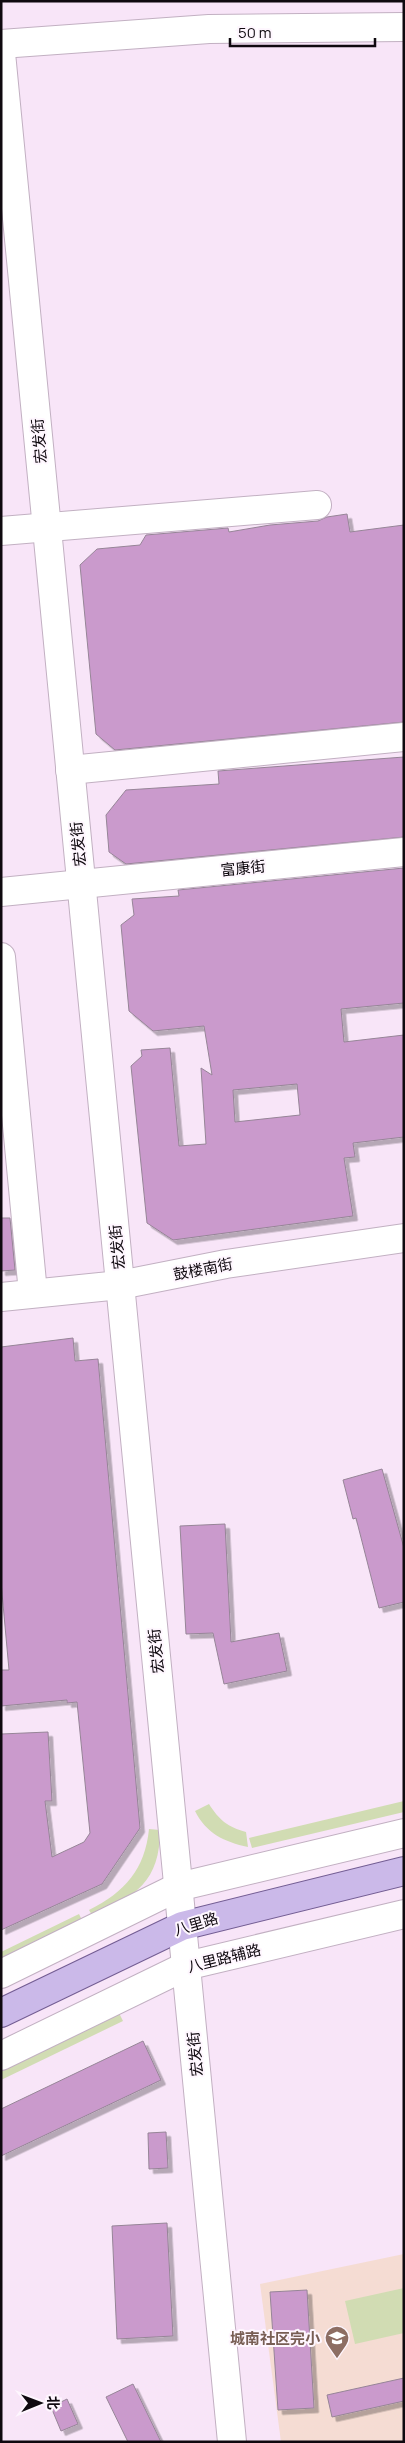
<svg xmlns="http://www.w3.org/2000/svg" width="405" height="2443" viewBox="0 0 405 2443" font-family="Manrope,'Noto Sans SC',sans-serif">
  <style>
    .industrial { fill: #f5dcd3 }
    .green { fill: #d1dcb3 }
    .building { fill: #ca9acc; stroke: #968597; fill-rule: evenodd; filter: url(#shadow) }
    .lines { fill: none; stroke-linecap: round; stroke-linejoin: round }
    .minor-casing { stroke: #c2b0c2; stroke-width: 30 }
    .major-casing { stroke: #735d93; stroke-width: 30 }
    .minor { stroke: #fff; stroke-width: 28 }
    .major { stroke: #cbb9e9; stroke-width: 28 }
    .labels { text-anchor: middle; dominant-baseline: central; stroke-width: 4; stroke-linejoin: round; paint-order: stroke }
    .street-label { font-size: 15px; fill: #0f090f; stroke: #fef6fe }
    .education-label { font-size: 15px; font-weight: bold; fill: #785e54; stroke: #fef6fe; text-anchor: end }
  </style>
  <defs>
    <filter id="shadow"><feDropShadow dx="4.5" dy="4.5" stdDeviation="0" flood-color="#0004"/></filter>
  </defs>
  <rect width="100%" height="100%" fill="#f8e5f8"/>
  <path class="industrial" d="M404,2254V2442H281L260,2284Z"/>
  <g class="green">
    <path d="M404,1801V1812L252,1848L249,1838Z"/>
    <path d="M209,1804C219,1820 228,1827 246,1832L248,1847C224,1842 206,1833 195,1811Z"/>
    <path d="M149,1829L160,1830C160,1881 136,1896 93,1917L89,1910C125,1892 145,1869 149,1829Z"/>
    <path d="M79,1914L85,1926L1,1966V1952Z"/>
    <path d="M117,2009L123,2021L1,2080V2066Z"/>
    <path d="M404,2288V2333L355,2344L345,2301Z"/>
  </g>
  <g class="building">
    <path d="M347,514L350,532L404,525V722L115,750L96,734L80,565L97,549L140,545L146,535L228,528L229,532L270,525L318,521L327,517Z"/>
    <path d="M404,757V837L126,864L109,852L106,815L126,790L219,784L218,771Z"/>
    <path d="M404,868V1003L341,1009L344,1042L404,1035V1137L353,1143L355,1157L344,1158L353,1216L173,1240L147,1223L131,1066L142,1056L141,1050L170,1048L179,1146L206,1144L201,1068L212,1075L204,1026L153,1031L129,1011L121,925L134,915L132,899L179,896L178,890ZM297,1084L300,1115L235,1122L233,1090Z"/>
    <path d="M1,1218H10L15,1270L1,1271Z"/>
    <path d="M73,1338L75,1361L98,1359L140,1828L102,1884L1,1930V1734L48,1732L52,1801H45L52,1857L84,1842L90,1833L77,1702L67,1703V1700L1,1706V1670H9L1,1582V1347Z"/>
    <path d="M382,1469L404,1548V1602L379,1608L356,1518L353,1519L343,1480Z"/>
    <path d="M225,1524L231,1642L279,1633L287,1671L224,1684L213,1633L186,1634L180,1526Z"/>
    <path d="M143,2041L161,2080L1,2156V2109Z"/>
    <path d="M166,2132L168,2168L149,2169L148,2133Z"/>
    <path d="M167,2223L173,2336L117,2339L112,2226Z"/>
    <path d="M307,2290L314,2408L278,2410L270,2292Z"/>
    <path d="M404,2378V2401L332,2417L327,2395Z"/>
    <path d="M133,2384L161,2442H128L106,2397Z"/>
    <path d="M67,2399L78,2424L61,2431L51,2407Z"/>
  </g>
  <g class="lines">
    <defs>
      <g id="minor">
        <path d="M1,44L209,29L404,27"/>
        <path d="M1,53L232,2442"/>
        <path d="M1,531L317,505"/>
        <path d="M70,770L404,737"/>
        <path d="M1,892L404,852"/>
        <path d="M1,957L33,1293"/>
        <path d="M1,1297L120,1285L226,1264L404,1238"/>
        <path d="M1,1974L178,1887L404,1833"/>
        <path d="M1,2056L186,1966L404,1914"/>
      </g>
      <path id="major" d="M1,2013L182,1926L404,1871"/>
    </defs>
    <use href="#minor" class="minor-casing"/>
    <use href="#major" class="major-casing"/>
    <use href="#minor" class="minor"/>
    <use href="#major" class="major"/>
  </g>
  <defs>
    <symbol id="school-pin" viewBox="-11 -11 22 30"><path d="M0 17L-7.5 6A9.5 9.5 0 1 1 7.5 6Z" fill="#8d6e63" stroke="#fef6fe"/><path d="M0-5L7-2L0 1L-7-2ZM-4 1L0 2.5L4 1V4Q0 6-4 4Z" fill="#fff"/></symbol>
  </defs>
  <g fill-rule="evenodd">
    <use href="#school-pin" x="323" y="2324" width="28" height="38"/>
  </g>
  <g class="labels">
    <g class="street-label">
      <text transform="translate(39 441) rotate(-95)">宏发街</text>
      <text transform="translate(78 844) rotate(-96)">宏发街</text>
      <text transform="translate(243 868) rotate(-6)">富康街</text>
      <text transform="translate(117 1247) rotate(-96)">宏发街</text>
      <text transform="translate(203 1269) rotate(-11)">鼓楼南街</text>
      <text transform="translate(156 1651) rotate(-96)">宏发街</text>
      <text transform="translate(196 1924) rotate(-17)">八里路</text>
      <text transform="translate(224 1958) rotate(-14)">八里路辅路</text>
      <text transform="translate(195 2054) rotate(-96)">宏发街</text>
    </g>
    <g class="education-label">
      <text x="320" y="2338">城南社区完小</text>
    </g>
  </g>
  <rect width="405" height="2443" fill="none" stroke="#0f090f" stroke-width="5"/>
  <g transform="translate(40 2403) rotate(89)" stroke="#fef6fe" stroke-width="4" paint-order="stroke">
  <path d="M0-4L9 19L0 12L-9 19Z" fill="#0f090f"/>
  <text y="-8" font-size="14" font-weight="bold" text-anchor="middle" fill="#0f090f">北</text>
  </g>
  <path d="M230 38v8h145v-8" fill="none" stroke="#0f090f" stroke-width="2.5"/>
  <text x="238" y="38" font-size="15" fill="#0f090f" stroke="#fef6fe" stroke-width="4" paint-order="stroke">50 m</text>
</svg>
